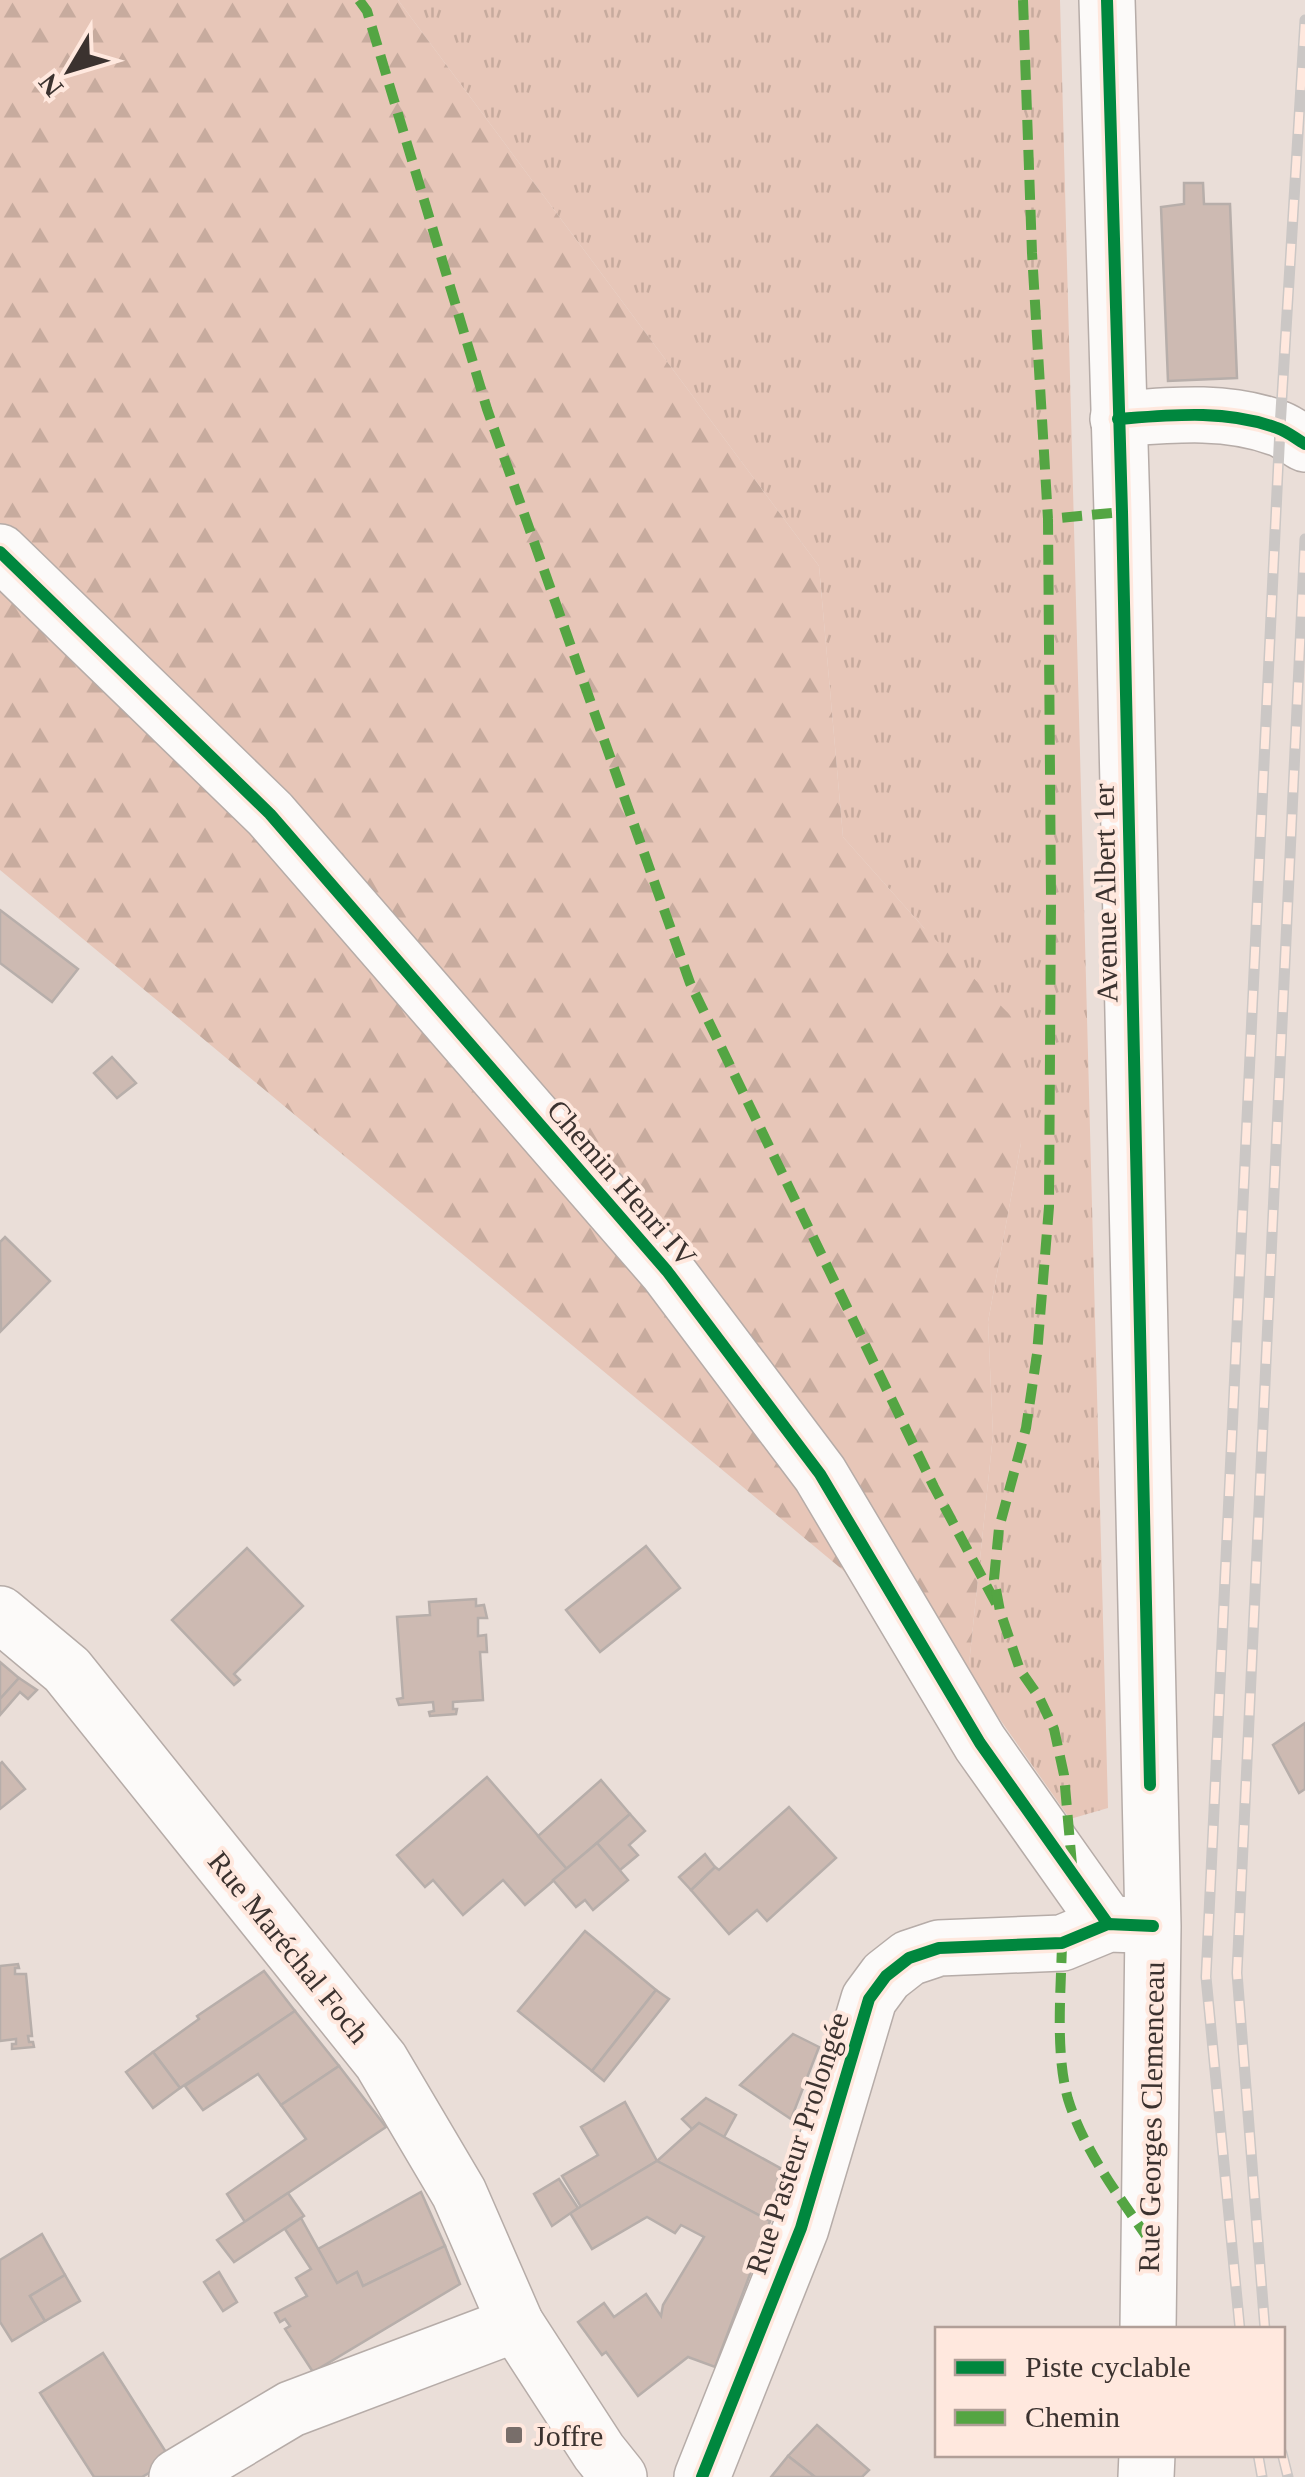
<svg xmlns="http://www.w3.org/2000/svg" width="1305" height="2477" viewBox="0 0 1305 2477" font-family="'Times New Roman',serif">
  <style>
    .grass { fill: url(#grass-tufts) }
    .forest { fill: url(#forest-firs) }
    .building { fill: #cdbab2; stroke: #b7aeaa; stroke-width: 2.5 }
    .lines { fill: none; stroke-linecap: round; stroke-linejoin: round }
    .minor-casing { stroke: #b6aca8; stroke-width: 58 }
    .tertiary-casing { stroke: #b6aca8; stroke-width: 58 }
    .secondary-casing { stroke: #b6aca8; stroke-width: 58 }
    .minor { stroke: #fcfaf9; stroke-width: 55 }
    .tertiary { stroke: #fcfaf9; stroke-width: 55 }
    .secondary { stroke: #fcfaf9; stroke-width: 55 }
    .rail-casing { stroke: #cbc7c5; stroke-width: 11 }
    .rail { stroke: #ffe8de; stroke-width: 8; stroke-dasharray: 22; stroke-linecap: butt }
    .quiet { stroke: #54a543; stroke-width: 10; stroke-dasharray: 20 10; stroke-linecap: butt }
    .cycleway-casing { stroke: #ffe8de; stroke-width: 19 }
    .cycleway { stroke: #00873e; stroke-width: 12 }
    .poi-dot { fill: #786e6a; stroke: #ffe8de; stroke-width: 4 }
    .labels { text-anchor: middle; dominant-baseline: central; stroke-width: 8; stroke-linejoin: round; paint-order: stroke }
    .street-label { font-size: 30px; fill: #3b322f; stroke: #ffe8de }
    .poi-label { font-size: 30px; fill: #3b322f; stroke: #ffe8de; text-anchor: start }
  </style>
  <defs>
    <pattern id="grass-tufts" width="24" height="20" patternUnits="userSpaceOnUse" patternTransform="scale(2.5)"><rect width="24" height="20" fill="#e7c6b8"/><path d="M3 7l-1-3M5 7V3M7 7l1-3M15 17l-1-3M17 17v-4M19 17l1-3" fill="none" stroke="#c7ab9e"/></pattern>
    <pattern id="forest-firs" width="22" height="20" patternUnits="userSpaceOnUse" patternTransform="scale(2.5)"><rect width="22" height="20" fill="#e7c6b8"/><path d="M5 1l3.5 6h-7zM16 11l3.5 6h-7z" fill="#c7ab9e"/></pattern>
  </defs>
  <rect width="100%" height="100%" fill="#eaded8"/>
  <path class="grass" d="M398,0H1060L1108,1808L1070,1819L968,1674L993,1435L988,1322L1021,1143L924,928L843,837L819,566Z"/>
  <path class="forest" d="M0,0H398L819,566L843,837L924,928L1014,1019L1021,1143L988,1322L993,1435L968,1674L0,870Z"/>
  <g class="building">
    <path d="M1184,183H1203L1204,204H1230L1237,378L1168,381L1161,207L1184,204Z"/>
    <path d="M0,910L78,969L52,1002L0,963Z"/>
    <path d="M112,1057L136,1083L117,1098L94,1073Z"/>
    <path d="M5,1237L50,1281L1,1331L0,1242Z"/>
    <path d="M646,1546L680,1588L600,1652L566,1610Z"/>
    <path d="M247,1548L303,1606L234,1674L240,1680L234,1685L172,1620Z"/>
    <path d="M476,1599V1606L484,1605L487,1618H478V1636L486,1635L487,1652H480L483,1700L453,1702V1709H457L456,1714L430,1716L429,1712L434,1711L433,1702L399,1705L397,1699L403,1698L397,1617L430,1615L429,1602Z"/>
    <path d="M0,1662L19,1678L0,1699Z"/>
    <path d="M19,1678L37,1690L28,1699L20,1692L0,1715V1699Z"/>
    <path d="M1305,1723V1789L1299,1793L1273,1745Z"/>
    <path d="M2,1762L25,1789L0,1809V1764Z"/>
    <path d="M487,1777L567,1869L525,1905L503,1880L463,1915L433,1880L425,1887L397,1855Z"/>
    <path d="M601,1780L630,1814L567,1869L538,1836Z"/>
    <path d="M789,1807L836,1858L767,1921L757,1910L729,1934L691,1890L715,1867L719,1870Z"/>
    <path d="M630,1814L645,1831L629,1845L638,1855L620,1870L597,1843Z"/>
    <path d="M597,1843L628,1880L593,1910L585,1900L576,1907L553,1880Z"/>
    <path d="M705,1854L715,1867L691,1890L679,1877Z"/>
    <path d="M585,1931L656,1990L592,2071L518,2011Z"/>
    <path d="M18,1964L19,1968H15V1974H26L32,2036H28L29,2042H33L34,2047L12,2049V2044H16V2039L0,2041V1966Z"/>
    <path d="M264,1971L295,2011L180,2088L153,2052L199,2019L197,2016Z"/>
    <path d="M656,1990L669,1999L604,2081L592,2071Z"/>
    <path d="M295,2011L339,2066L281,2105L258,2074L203,2110L185,2086Z"/>
    <path d="M793,2034L819,2047L791,2119L740,2085Z"/>
    <path d="M153,2052L180,2088L153,2108L126,2072Z"/>
    <path d="M339,2066L386,2127L245,2222L227,2194L306,2139L281,2105Z"/>
    <path d="M706,2098L736,2115L724,2137L699,2123L692,2129L682,2119Z"/>
    <path d="M625,2102L657,2161L581,2207L562,2176L598,2155L581,2127Z"/>
    <path d="M699,2123L780,2168L770,2221L657,2161Z"/>
    <path d="M657,2161L770,2221L715,2367L688,2357L638,2396L606,2352L602,2355L578,2322L604,2303L614,2317L646,2294L661,2316L663,2305L704,2237L681,2225L675,2233L647,2217L592,2249L570,2213Z"/>
    <path d="M559,2179L578,2208L552,2226L534,2194Z"/>
    <path d="M421,2192L445,2246L363,2286L357,2272L337,2283L318,2249Z"/>
    <path d="M288,2193L304,2216L234,2262L217,2240Z"/>
    <path d="M301,2218L337,2283L357,2272L363,2286L445,2246L460,2284L313,2372L285,2329L290,2326L285,2319L280,2322L275,2313L307,2296L296,2278L311,2269L285,2229Z"/>
    <path d="M42,2234L65,2275L30,2296L45,2321L12,2341L0,2322V2260Z"/>
    <path d="M219,2272L237,2302L223,2311L204,2282Z"/>
    <path d="M65,2275L80,2301L45,2321L30,2296Z"/>
    <path d="M103,2353L171,2460L142,2477H94L40,2393Z"/>
    <path d="M817,2425L869,2470L862,2477H815L788,2456Z"/>
    <path d="M788,2456L815,2477H771Z"/>
  </g>
  <g class="lines">
    <defs>
      <g id="minor">
        <path d="M1118,419C1170,415 1226,409 1277,428C1287,431 1296,439 1305,444"/>
        <path d="M0,552L270,814L667,1271L820,1474L980,1743L1108,1924"/>
        <path d="M177,2477L291,2409L516,2324"/>
        <path d="M702,2477L801,2228L869,1999L886,1976L909,1958L939,1948L1062,1943L1108,1924L1140,1925"/>
      </g>
      <path id="tertiary" d="M0,1614L67,1670L381,2061L459,2193L516,2324L599,2452L619,2477"/>
      <g id="secondary">
        <path d="M1107,0L1122,512L1153,1926L1148,2330"/>
        <path d="M1146,2477L1147,2454"/>
      </g>
    </defs>
    <use href="#minor" class="minor-casing"/>
    <use href="#tertiary" class="tertiary-casing"/>
    <use href="#secondary" class="secondary-casing"/>
    <use href="#minor" class="minor"/>
    <use href="#tertiary" class="tertiary"/>
    <use href="#secondary" class="secondary"/>
    <defs>
      <g id="rail">
        <path d="M1240,2330L1206,1977L1280,428L1305,20"/>
        <path d="M1265,2330L1237,1973L1305,539"/>
        <path d="M1282,2453L1288,2477"/>
        <path d="M1258,2454L1262,2477"/>
      </g>
    </defs>
    <use href="#rail" class="rail-casing"/>
    <use href="#rail" class="rail"/>
    <g class="quiet">
      <path d="M359,0L367,11L487,409L690,983L934,1487L1000,1611"/>
      <path d="M1023,0L1032,253L1048,519"/>
      <path d="M1072,1865L1064,1775L1054,1729L1039,1697L1020,1670L1000,1611L994,1579L999,1528L1026,1428L1037,1354L1049,1207L1051,900L1048,519L1122,512"/>
      <path d="M1062,1943C1061,1991 1055,2053 1068,2099C1084,2151 1119,2196 1149,2240"/>
    </g>
    <defs>
      <g id="cycleway">
        <path d="M1107,0L1122,512L1150,1785"/>
        <path d="M1118,419C1170,415 1226,409 1277,428C1287,431 1296,439 1305,444"/>
        <path d="M0,552L270,814L667,1271L820,1474L980,1743L1108,1924"/>
        <path d="M702,2477L801,2228L869,1999L886,1976L909,1958L939,1948L1062,1943L1108,1924L1153,1926"/>
      </g>
    </defs>
    <use href="#cycleway" class="cycleway-casing"/>
    <use href="#cycleway" class="cycleway"/>
  </g>
  <rect class="poi-dot" x="504" y="2425" width="20" height="20" rx="5"/>
  <g class="labels">
    <g class="street-label">
      <text transform="translate(1105 893) rotate(-91)">Avenue Albert 1er</text>
      <text transform="translate(622 1183) rotate(49)">Chemin Henri IV</text>
      <text transform="translate(289 1947) rotate(51)">Rue Maréchal Foch</text>
      <text transform="translate(1151 2117) rotate(-89)">Rue Georges Clemenceau</text>
      <text transform="translate(797 2143) rotate(-72)">Rue Pasteur Prolongée</text>
    </g>
    <g class="poi-label">
      <text x="534" y="2435">Joffre</text>
    </g>
  </g>
  <rect x="935" y="2327" width="350" height="130" fill="#ffe8de" stroke="#b19f98" stroke-width="2.5"/>
  <rect x="955" y="2360" width="50" height="15" fill="#00873e" stroke="#b19f98" stroke-width="2.5"/>
  <text x="1025" y="2377" font-size="30" fill="#3b322f">Piste cyclable</text>
  <rect x="955" y="2410" width="50" height="15" fill="#54a543" stroke="#b19f98" stroke-width="2.5"/>
  <text x="1025" y="2427" font-size="30" fill="#3b322f">Chemin</text>
  <g transform="translate(70 70) rotate(232)" stroke="#ffe8de" stroke-width="8" paint-order="stroke">
  <path d="M0-8L18 38L0 25L-18 38Z" fill="#3b322f"/>
  <text y="-15" font-size="28" font-weight="bold" text-anchor="middle" fill="#3b322f">N</text>
  </g>
</svg>
